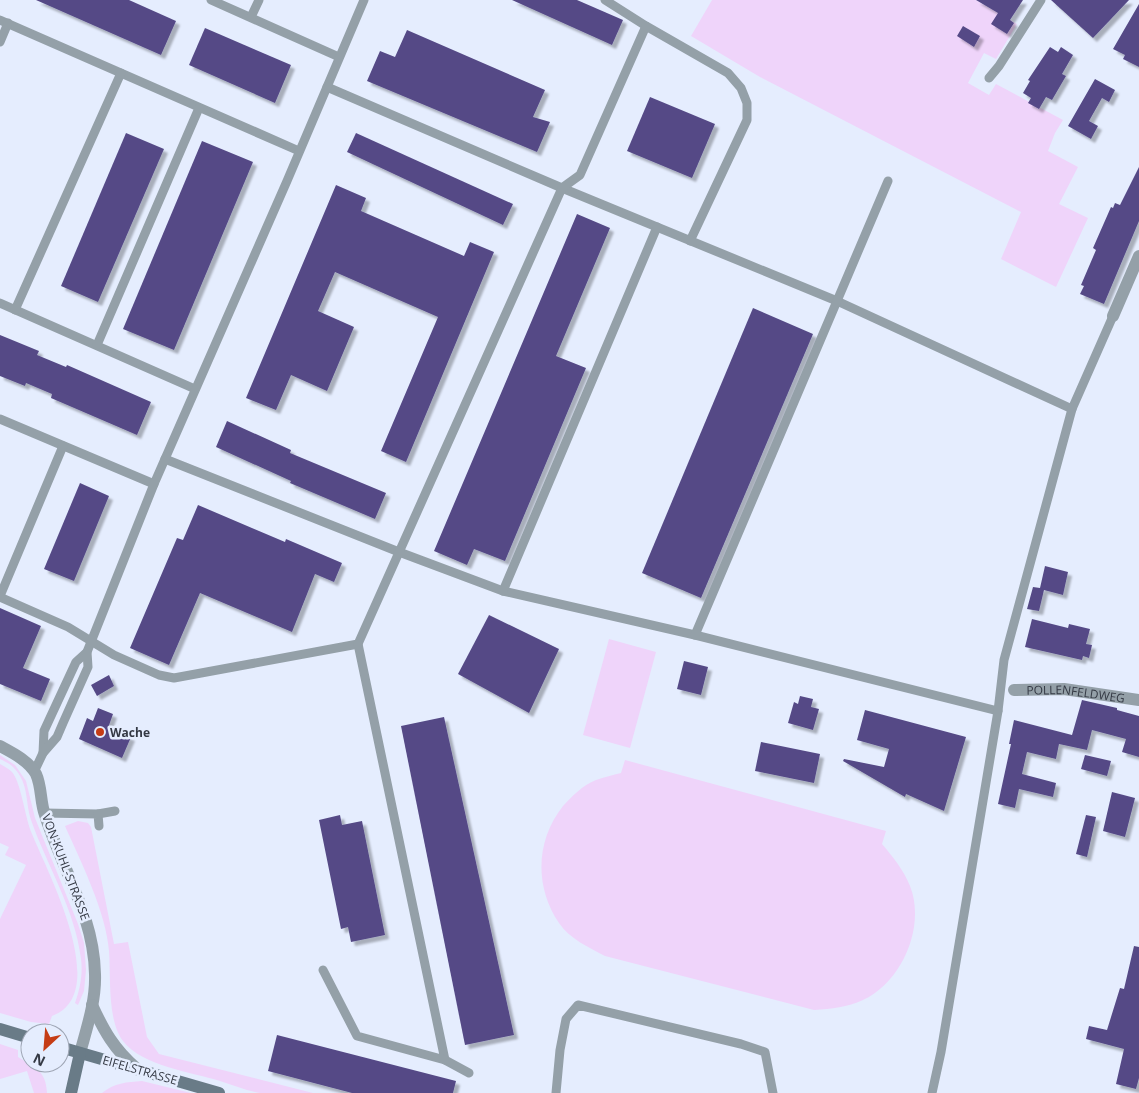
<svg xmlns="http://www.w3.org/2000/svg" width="1139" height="1093" viewBox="0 0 1139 1093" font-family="'Open Sans',sans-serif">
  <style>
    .green { fill: #efd4fa }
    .building { fill: #554a86; filter: url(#shadow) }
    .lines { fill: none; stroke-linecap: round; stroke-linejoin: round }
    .lane { stroke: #94a0a8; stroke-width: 9 }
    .street { stroke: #94a0a8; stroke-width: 12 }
    .secondary { stroke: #697b87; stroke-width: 12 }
    .poi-dot { fill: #c53c15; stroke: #e5edfe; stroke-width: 2 }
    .labels { text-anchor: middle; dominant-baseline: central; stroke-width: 5; stroke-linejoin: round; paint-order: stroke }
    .street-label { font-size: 12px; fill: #343944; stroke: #e5edfe }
    .poi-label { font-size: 12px; font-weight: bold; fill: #343944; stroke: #e5edfe; text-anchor: start }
  </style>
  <defs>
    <filter id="shadow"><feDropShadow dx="4" dy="4" stdDeviation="1" flood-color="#0004"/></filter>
  </defs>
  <rect width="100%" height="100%" fill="#e5edfe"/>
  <g class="green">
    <path d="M712,0H976L1017,24L996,59L984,53L968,83L989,95L996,84L1063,120L1055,133L1048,151L1078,167L1059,204L1088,218L1056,287L1001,259L1021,212L760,77L691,36Z"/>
    <path d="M609,639L656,652L630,748L583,735Z"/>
    <path d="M0,755L15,765L26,781L35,818L78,924L84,943L86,970L84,991L78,1005L75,1003C80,989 83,974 81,959C75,909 47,866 31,820C26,805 28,789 20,776C15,767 9,763 0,759Z"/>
    <path d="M625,760L886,831L882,844C893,857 903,869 910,886C926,926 902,982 863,1000C847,1007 832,1009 814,1010L605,956C588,947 570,939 559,923C534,886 536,840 563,806C572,796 583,785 596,780C604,777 613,775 621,773Z"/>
    <path d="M0,764C4,766 9,769 12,772C21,782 25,818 32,834C47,871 113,994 52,1016L49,1024L31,1022L0,1013V919L26,865L5,855L9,847L0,843Z"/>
    <path d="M78,821L88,823L91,827L114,944L128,942L147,1037L159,1054L313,1093C296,1093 277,1093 260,1093C247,1091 233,1085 220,1081C191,1072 142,1066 123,1041C107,1020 111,977 109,951C106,912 81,862 65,826Z"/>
    <path d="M0,1044L18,1050V1057C35,1068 46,1070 47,1093H34L27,1071L0,1079Z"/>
    <path d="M142,1081L191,1093H102C114,1083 127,1082 142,1081Z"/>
  </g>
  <g class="building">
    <path d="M36,0H129L176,21L161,55Z"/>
    <path d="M512,0H577L623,20L612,45Z"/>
    <path d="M976,0H1023L1010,20L1014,23L1007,34L991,24L998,13Z"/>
    <path d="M1051,0H1129L1093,38Z"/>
    <path d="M1139,4V67L1123,59L1125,55L1113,49Z"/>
    <path d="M963,26L980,36L974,47L957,36Z"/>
    <path d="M205,28L291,65L275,103L189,65Z"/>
    <path d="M407,30L545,90L533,117L550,122L537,152L367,81L380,51L395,57Z"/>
    <path d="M1050,47L1058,52L1061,47L1073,55L1062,74L1066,76L1052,100L1046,97L1039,109L1028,103L1031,98L1023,93L1030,81L1028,80Z"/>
    <path d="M1095,79L1115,90L1109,102L1102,98L1089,121L1098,126L1091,139L1068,126Z"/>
    <path d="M650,97L715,124L692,178L627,151Z"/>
    <path d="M126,133L164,149L98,302L61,286Z"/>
    <path d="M356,133L513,204L503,225L347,152Z"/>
    <path d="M202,141L253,162L174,350L123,329Z"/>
    <path d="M1139,167V221L1104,304L1080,294L1084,286L1081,285L1096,250L1093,248L1111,207L1113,208L1115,203L1120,205Z"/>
    <path d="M336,185L366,198L361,211L464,256L470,242L494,252L406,462L381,451L438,317L335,272L318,311L354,327L327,391L291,375L276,410L246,398Z"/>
    <path d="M577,214L610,228L556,356L586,368L505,561L474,549L467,565L434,551Z"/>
    <path d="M753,308L813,334L701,598L642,573Z"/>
    <path d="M0,335L39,351L37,355L66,367L67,365L151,402L137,435L51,398L52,394L26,383L25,386L0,376Z"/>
    <path d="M227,421L291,450L290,453L386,493L375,519L290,483L291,481L216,447Z"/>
    <path d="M80,483L109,496L74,581L44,569Z"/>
    <path d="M198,505L285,542L286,539L342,563L334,582L315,574L292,632L200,593L169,665L130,648L177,538L183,540Z"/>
    <path d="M1045,566L1068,572L1063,595L1044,590L1039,611L1027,609L1033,587L1040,588Z"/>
    <path d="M0,608L41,626L23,668L50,679L41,701L0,684Z"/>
    <path d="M489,615L559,649L529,713L458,674Z"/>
    <path d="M1032,619L1068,628L1069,624L1090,629L1086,644L1092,645L1089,658L1083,656L1082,660L1025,647Z"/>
    <path d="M684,661L708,667L701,695L677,689Z"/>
    <path d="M109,675L114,686L97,696L91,685Z"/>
    <path d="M800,696L813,699L811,707L819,709L813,730L788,723L794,702L798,704Z"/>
    <path d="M1082,700L1117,708V710L1139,716V757L1122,752L1126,739L1092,730L1087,750L1059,744L1056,759L1027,752L1022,774L1056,783L1053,797L1019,789L1015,808L998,804L1011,744H1009L1014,720L1072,735Z"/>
    <path d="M98,708L113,714L108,728L131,737L122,758L79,739L87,718L93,721Z"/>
    <path d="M865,710L966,737L944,811L906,794L905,797L843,761L844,759L884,767L889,749L857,740Z"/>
    <path d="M444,717L514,1035L465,1045L401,726Z"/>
    <path d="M761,742L820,754L814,783L755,771Z"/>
    <path d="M1085,755L1111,761L1107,776L1081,769Z"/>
    <path d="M1112,792L1135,798L1125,837L1103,831Z"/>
    <path d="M340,815L342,825L362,821L385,935L351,942L348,927L341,929L319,820Z"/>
    <path d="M1086,815L1096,817L1087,857L1076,854Z"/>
    <path d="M1134,946L1139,947V1078L1136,1089L1116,1084L1124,1049L1086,1039L1089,1026L1107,1030L1120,988L1124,989Z"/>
    <path d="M277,1035L456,1081L453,1093H352L268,1071Z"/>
  </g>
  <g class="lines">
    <g class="lane">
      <path d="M211,0L339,57"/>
      <path d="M605,0L646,26L728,73L741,88L747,103V120L690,241"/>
      <path d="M251,17L259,0"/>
      <path d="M0,20L299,151"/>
      <path d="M0,42L8,23"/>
      <path d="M989,78L999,66L1041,0"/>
      <path d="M327,87L562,188L837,301L1072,409"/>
      <path d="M0,303L195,389"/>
      <path d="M15,310L121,73"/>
      <path d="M97,345L199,108"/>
      <path d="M0,419L154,484"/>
      <path d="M165,459L399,552L503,591L695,635L998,711"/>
      <path d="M503,591L657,227"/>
      <path d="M0,596L63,446"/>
      <path d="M0,597L68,627L114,655L159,675L174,678L358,644L562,188L580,175L646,26"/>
      <path d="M695,635L888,181"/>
      <path d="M358,644L445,1060"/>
      <path d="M43,753L44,731L50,718L76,662L87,652"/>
      <path d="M34,772L43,753L57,737L63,723L88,667L87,652L154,484L287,181L364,0"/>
      <path d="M44,813L98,814L99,826"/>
      <path d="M98,814L115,811"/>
      <path d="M323,970L357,1036L445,1060L469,1073"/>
      <path d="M556,1093L560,1050L566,1019L578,1005L741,1044L765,1052L773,1093"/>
      <path d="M932,1093L941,1052L998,711L1004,660L1072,409L1113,316"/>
    </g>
    <g class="street">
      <path d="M1113,316L1139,256"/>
      <path id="s1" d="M1014,690L1064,689L1139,700"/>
      <path d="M0,746C13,753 29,761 36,774C42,787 40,802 45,815C62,869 94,916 95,974C96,1001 87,1027 80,1053"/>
      <path d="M92,1005C104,1031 114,1049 136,1068"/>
    </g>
    <g class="secondary">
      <path d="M0,1029L30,1038"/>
      <path d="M60,1047L219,1093"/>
      <path d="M71,1093L80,1053"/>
    </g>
  </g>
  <circle class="poi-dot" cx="100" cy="732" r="5"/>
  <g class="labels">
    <g class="street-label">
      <text stroke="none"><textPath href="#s1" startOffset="62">POLLENFELDWEG</textPath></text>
      <text transform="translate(66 867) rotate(69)">VON-KUHL-STRASSE</text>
      <text transform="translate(140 1070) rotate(16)">EIFELSTRASSE</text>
    </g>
    <g class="poi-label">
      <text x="110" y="732">Wache</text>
    </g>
  </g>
  <g transform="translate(45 1048) rotate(206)"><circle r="24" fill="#e5edfe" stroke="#9ea5b4"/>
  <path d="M0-4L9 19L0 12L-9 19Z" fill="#c53c15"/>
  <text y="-8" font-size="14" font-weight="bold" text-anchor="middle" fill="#343944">N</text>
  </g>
</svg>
